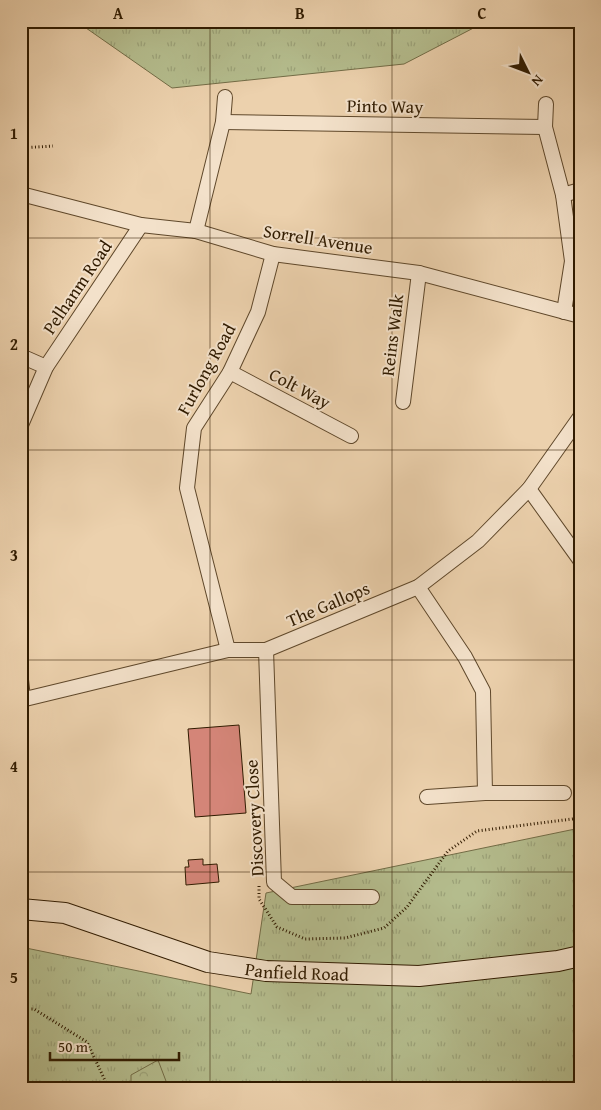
<svg xmlns="http://www.w3.org/2000/svg" width="601" height="1110" viewBox="0 0 601 1110" font-family="'Gentium Book Plus',serif">
  <style>
    .grass { fill: url(#grass-tufts); stroke: #726c46 }
    .forest { fill: url(#forest-crowns); stroke: #726c46 }
    .building { fill: #d48578; stroke: #301b00 }
    .lines { fill: none; stroke-linecap: round; stroke-linejoin: round }
    .street-casing { stroke: #5f482b; stroke-width: 16 }
    .secondary-casing { stroke: #301b00; stroke-width: 22 }
    .path { stroke: #301b00; stroke-width: 3; stroke-dasharray: 1 2.5; stroke-linecap: butt }
    .street { stroke: #f3e1ca; stroke-width: 14 }
    .secondary { stroke: #f3e1ca; stroke-width: 20 }
    .grid { fill: none; stroke: #301b00; stroke-width: 1; stroke-opacity: 0.55 }
    .labels { text-anchor: middle; dominant-baseline: central; stroke-width: 4; stroke-linejoin: round; paint-order: stroke }
    .street-label { font-size: 18px; fill: #301b00; stroke: #f3e1ca }
    .neatline { fill: none; stroke: #301b00; stroke-width: 2 }
    .grid-label { font-size: 16px; text-anchor: middle; font-weight: bold; fill: #301b00 }
  </style>
  <defs>
    <pattern id="grass-tufts" width="24" height="20" patternUnits="userSpaceOnUse" patternTransform="scale(1.25)"><rect width="24" height="20" fill="#b4bc8d"/><path d="M3 7l-1-3M5 7V3M7 7l1-3M15 17l-1-3M17 17v-4M19 17l1-3" fill="none" stroke="#9ba178"/></pattern>
    <pattern id="forest-crowns" width="20" height="18" patternUnits="userSpaceOnUse" patternTransform="scale(1.25)"><rect width="20" height="18" fill="#b4bc8d"/><path d="M2 6a3 3 0 1 1 6 0M12 15a3 3 0 1 1 6 0" fill="none" stroke="#9ba178"/></pattern>
  </defs>
  <rect width="100%" height="100%" fill="#ecd1ad"/>
  <filter id="stains"><feTurbulence type="fractalNoise" baseFrequency=".004" numOctaves="4"/><feColorMatrix values="0 0 0 0 .2 0 0 0 0 .09 0 0 0 0 .02 0 0 0 .5 -.17"/></filter>
  <radialGradient id="worn" r=".72"><stop offset=".6" stop-color="#630" stop-opacity="0"/><stop offset="1" stop-color="#630" stop-opacity=".3"/></radialGradient>
  <g class="grass">
    <path d="M76,21H487L404,64L172,88Z"/>
    <path d="M580,828V1089H21V947L251,994L266,893Z"/>
  </g>
  <path class="forest" d="M158,1060L169,1089H131V1075Z"/>
  <g class="building">
    <path d="M239,725L246,813L195,817L188,729Z"/>
    <path d="M203,859V865L217,864L219,882L186,885L185,867H189L188,860Z"/>
  </g>
  <g class="lines">
    <defs>
      <g id="street">
        <path d="M546,104L545,127L563,195L572,261L564,312"/>
        <path d="M223,122L545,127"/>
        <path d="M21,194L141,225L196,231L273,254L419,273L580,316"/>
        <path d="M563,195L580,190"/>
        <path d="M196,231L223,122L225,97"/>
        <path d="M21,356L46,367"/>
        <path d="M230,372L351,436"/>
        <path d="M403,402L419,273"/>
        <path d="M21,425L46,367L141,225"/>
        <path d="M529,489L580,560"/>
        <path d="M418,587L465,657L483,691L485,793"/>
        <path d="M228,650L187,488L194,428L230,372L258,312L273,254"/>
        <path d="M266,650L274,882L292,897H372"/>
        <path d="M21,680L23,698"/>
        <path d="M21,700L228,650H266L418,587L478,541L529,489L580,417"/>
        <path d="M427,797L485,793H564"/>
      </g>
      <g id="secondary">
        <path id="s1" d="M21,909L65,913L208,962L266,971L419,976L558,961L580,956"/>
      </g>
    </defs>
    <use href="#street" class="street-casing"/>
    <use href="#secondary" class="secondary-casing"/>
    <g class="path">
      <path d="M21,148L53,146"/>
      <path d="M259,886V899L277,927L305,939L345,938L384,928L407,907L448,851L477,831L580,818"/>
      <path d="M21,1009H34L87,1042L109,1089"/>
    </g>
    <use href="#street" class="street"/>
    <use href="#secondary" class="secondary"/>
  </g>
  <path class="grid" d="M210,21V1089M392,21V1089M21,238H580M21,450H580M21,660H580M21,872H580"/>
  <g class="labels">
    <g class="street-label">
      <text transform="translate(385 106) rotate(1)">Pinto Way</text>
      <text transform="translate(318 239) rotate(9)">Sorrell Avenue</text>
      <text transform="translate(77 287) rotate(-56)">Pelhanm Road</text>
      <text transform="translate(392 335) rotate(-83)">Reins Walk</text>
      <text transform="translate(206 369) rotate(-61)">Furlong Road</text>
      <text transform="translate(300 388) rotate(28)">Colt Way</text>
      <text transform="translate(328 604) rotate(-23)">The Gallops</text>
      <text transform="translate(254 818) rotate(-93)">Discovery Close</text>
      <text stroke="none"><textPath href="#s1" startOffset="285">Panfield Road</textPath></text>
    </g>
  </g>
  <rect width="601" height="1110" fill="none" stroke="#ecd1ad" stroke-width="55"/>
  <g transform="translate(528 72) rotate(132)" stroke="#f3e1ca" stroke-width="4" paint-order="stroke">
  <path d="M0-4L9 19L0 12L-9 19Z" fill="#301b00"/>
  <text y="-8" font-size="14" font-weight="bold" text-anchor="middle" fill="#301b00">N</text>
  </g>
  <path d="M50 1052v8h129v-8" fill="none" stroke="#301b00" stroke-width="2.5"/>
  <text x="58" y="1052" font-size="15" fill="#301b00" stroke="#f3e1ca" stroke-width="4" paint-order="stroke">50 m</text>
  <rect x="28" y="28" width="546" height="1054" class="neatline"/>
  <g class="grid-label">
    <text x="118" y="19">A</text>
    <text x="300" y="19">B</text>
    <text x="482" y="19">C</text>
    <text x="14" y="139">1</text>
    <text x="14" y="350">2</text>
    <text x="14" y="561">3</text>
    <text x="14" y="772">4</text>
    <text x="14" y="983">5</text>
  </g>
  <rect width="100%" height="100%" filter="url(#stains)"/>
  <rect width="100%" height="100%" fill="url(#worn)"/>
</svg>
